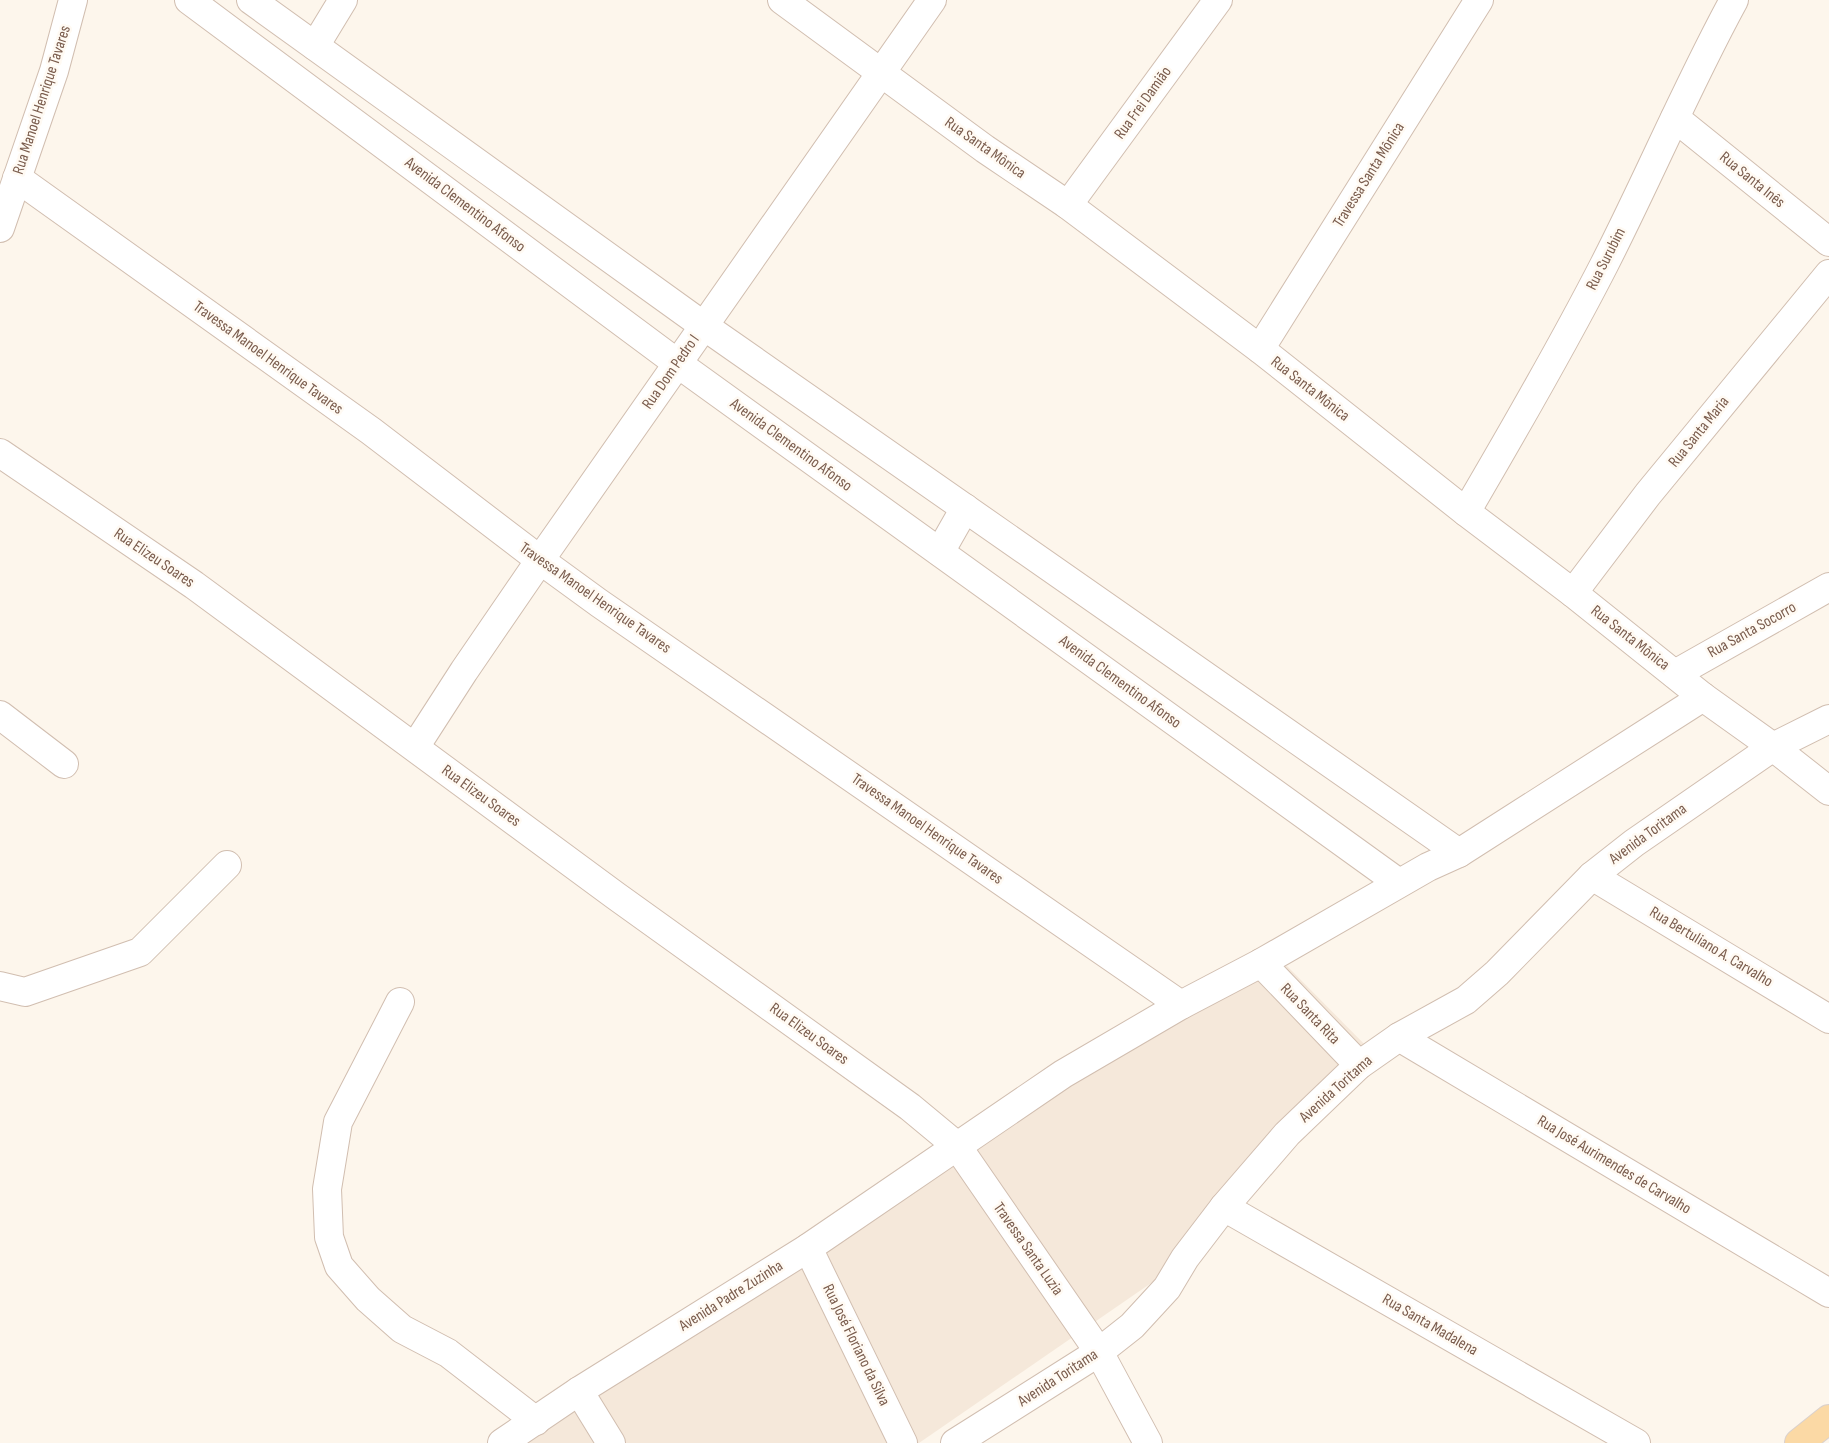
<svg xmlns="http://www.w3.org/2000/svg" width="1829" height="1443" viewBox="0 0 1829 1443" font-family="'Sofia Sans Condensed',sans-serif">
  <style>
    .residential { fill: #f5e8da }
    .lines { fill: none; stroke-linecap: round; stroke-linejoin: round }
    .minor-casing { stroke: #d1beb0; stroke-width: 30 }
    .major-casing { stroke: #dad1cd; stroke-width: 30 }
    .minor { stroke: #fff; stroke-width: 28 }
    .major { stroke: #fbd9a5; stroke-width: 28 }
    .labels { text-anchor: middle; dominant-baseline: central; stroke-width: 5; stroke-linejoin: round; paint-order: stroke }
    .street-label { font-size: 16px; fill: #7a5c4d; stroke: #fffaf3 }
  </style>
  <rect width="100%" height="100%" fill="#fdf6ec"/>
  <path class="residential" d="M1287,966L1380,1060L1157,1279L919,1443H487L1186,1000Z"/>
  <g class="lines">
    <defs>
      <g id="minor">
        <path d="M189,0L677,363L1399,883"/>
        <path d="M251,0L704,326L1459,853"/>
        <path d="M782,0L985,149L1068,205L1260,349L1466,512L1573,593L1703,697L1773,747L1829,791"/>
        <path d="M315,46L343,0"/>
        <path d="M1675,118L1829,242"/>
        <path d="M17,178L371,431L540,560L599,603L1181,1005"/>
        <path d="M1068,205L1218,0"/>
        <path d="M0,228L54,71L73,0"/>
        <path d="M1260,349L1479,0"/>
        <path d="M0,453L194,585L616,896L910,1107L957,1146L1099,1352L1148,1443"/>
        <path d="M1466,512C1514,430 1561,349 1604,265C1649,177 1687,86 1734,0"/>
        <path d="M940,552L965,508"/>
        <path d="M1573,593L1648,494L1829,274"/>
        <path d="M1675,674L1829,587"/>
        <path d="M0,715L64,764"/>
        <path d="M415,747L464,671L540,560L932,0"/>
        <path d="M1592,876L1829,1019"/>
        <path d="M1261,963L1359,1065"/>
        <path d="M0,986L25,992L140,952L227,865"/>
        <path d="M400,1002L338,1122L327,1189L329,1237L339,1266L368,1299L402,1329L448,1353L536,1421"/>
        <path d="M1399,1037L1829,1293"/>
        <path d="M1224,1207L1636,1443"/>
        <path d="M808,1248L903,1443"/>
        <path d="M579,1391L611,1443"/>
        <path d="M502,1443L579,1391L808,1248L1063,1074L1181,1005L1261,963L1428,867L1459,853L1703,697"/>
        <path d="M955,1443L1099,1352L1132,1326L1167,1288L1185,1258L1224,1207L1287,1134L1359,1065L1399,1037L1466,1000L1497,973L1592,876L1634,843L1773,747L1829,719"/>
      </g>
      <path id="major" d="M1799,1443L1829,1419"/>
    </defs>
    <use href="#minor" class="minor-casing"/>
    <use href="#major" class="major-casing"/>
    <use href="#minor" class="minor"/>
    <use href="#major" class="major"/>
  </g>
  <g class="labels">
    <g class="street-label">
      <text transform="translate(42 100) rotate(-72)">Rua Manoel Henrique Tavares</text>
      <text transform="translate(1143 103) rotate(-54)">Rua Frei Damião</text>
      <text transform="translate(985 148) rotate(35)">Rua Santa Mônica</text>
      <text transform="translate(1369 175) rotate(-58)">Travessa Santa Mônica</text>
      <text transform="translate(1752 180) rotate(39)">Rua Santa Inês</text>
      <text transform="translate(465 205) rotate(37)">Avenida Clementino Afonso</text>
      <text transform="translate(1606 259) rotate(-63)">Rua Surubim</text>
      <text transform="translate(268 358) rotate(36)">Travessa Manoel Henrique Tavares</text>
      <text transform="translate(671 372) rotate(-55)">Rua Dom Pedro I</text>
      <text transform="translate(1310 389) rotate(38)">Rua Santa Mônica</text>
      <text transform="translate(1699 432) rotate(-51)">Rua Santa Maria</text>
      <text transform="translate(791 445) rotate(36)">Avenida Clementino Afonso</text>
      <text transform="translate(154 558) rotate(34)">Rua Elizeu Soares</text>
      <text transform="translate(595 598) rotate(35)">Travessa Manoel Henrique Tavares</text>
      <text transform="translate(1752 630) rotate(-29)">Rua Santa Socorro</text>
      <text transform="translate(1630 638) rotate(38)">Rua Santa Mônica</text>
      <text transform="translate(1120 682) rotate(36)">Avenida Clementino Afonso</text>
      <text transform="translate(481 796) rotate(36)">Rua Elizeu Soares</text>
      <text transform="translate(927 829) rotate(35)">Travessa Manoel Henrique Tavares</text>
      <text transform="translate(1648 834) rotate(-36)">Avenida Toritama</text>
      <text transform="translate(1711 947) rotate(31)">Rua Bertuliano A. Carvalho</text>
      <text transform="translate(1310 1014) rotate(46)">Rua Santa Rita</text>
      <text transform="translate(809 1034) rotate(36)">Rua Elizeu Soares</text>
      <text transform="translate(1336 1089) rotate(-42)">Avenida Toritama</text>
      <text transform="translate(1614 1165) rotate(31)">Rua José Aurimendes de Carvalho</text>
      <text transform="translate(1028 1249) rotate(55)">Travessa Santa Luzia</text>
      <text transform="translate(731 1296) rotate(-32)">Avenida Padre Zuzinha</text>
      <text transform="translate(1430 1325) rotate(30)">Rua Santa Madalena</text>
      <text transform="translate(856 1345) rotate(64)">Rua José Floriano da Silva</text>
      <text transform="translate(1058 1378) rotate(-33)">Avenida Toritama</text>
    </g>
  </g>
</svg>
